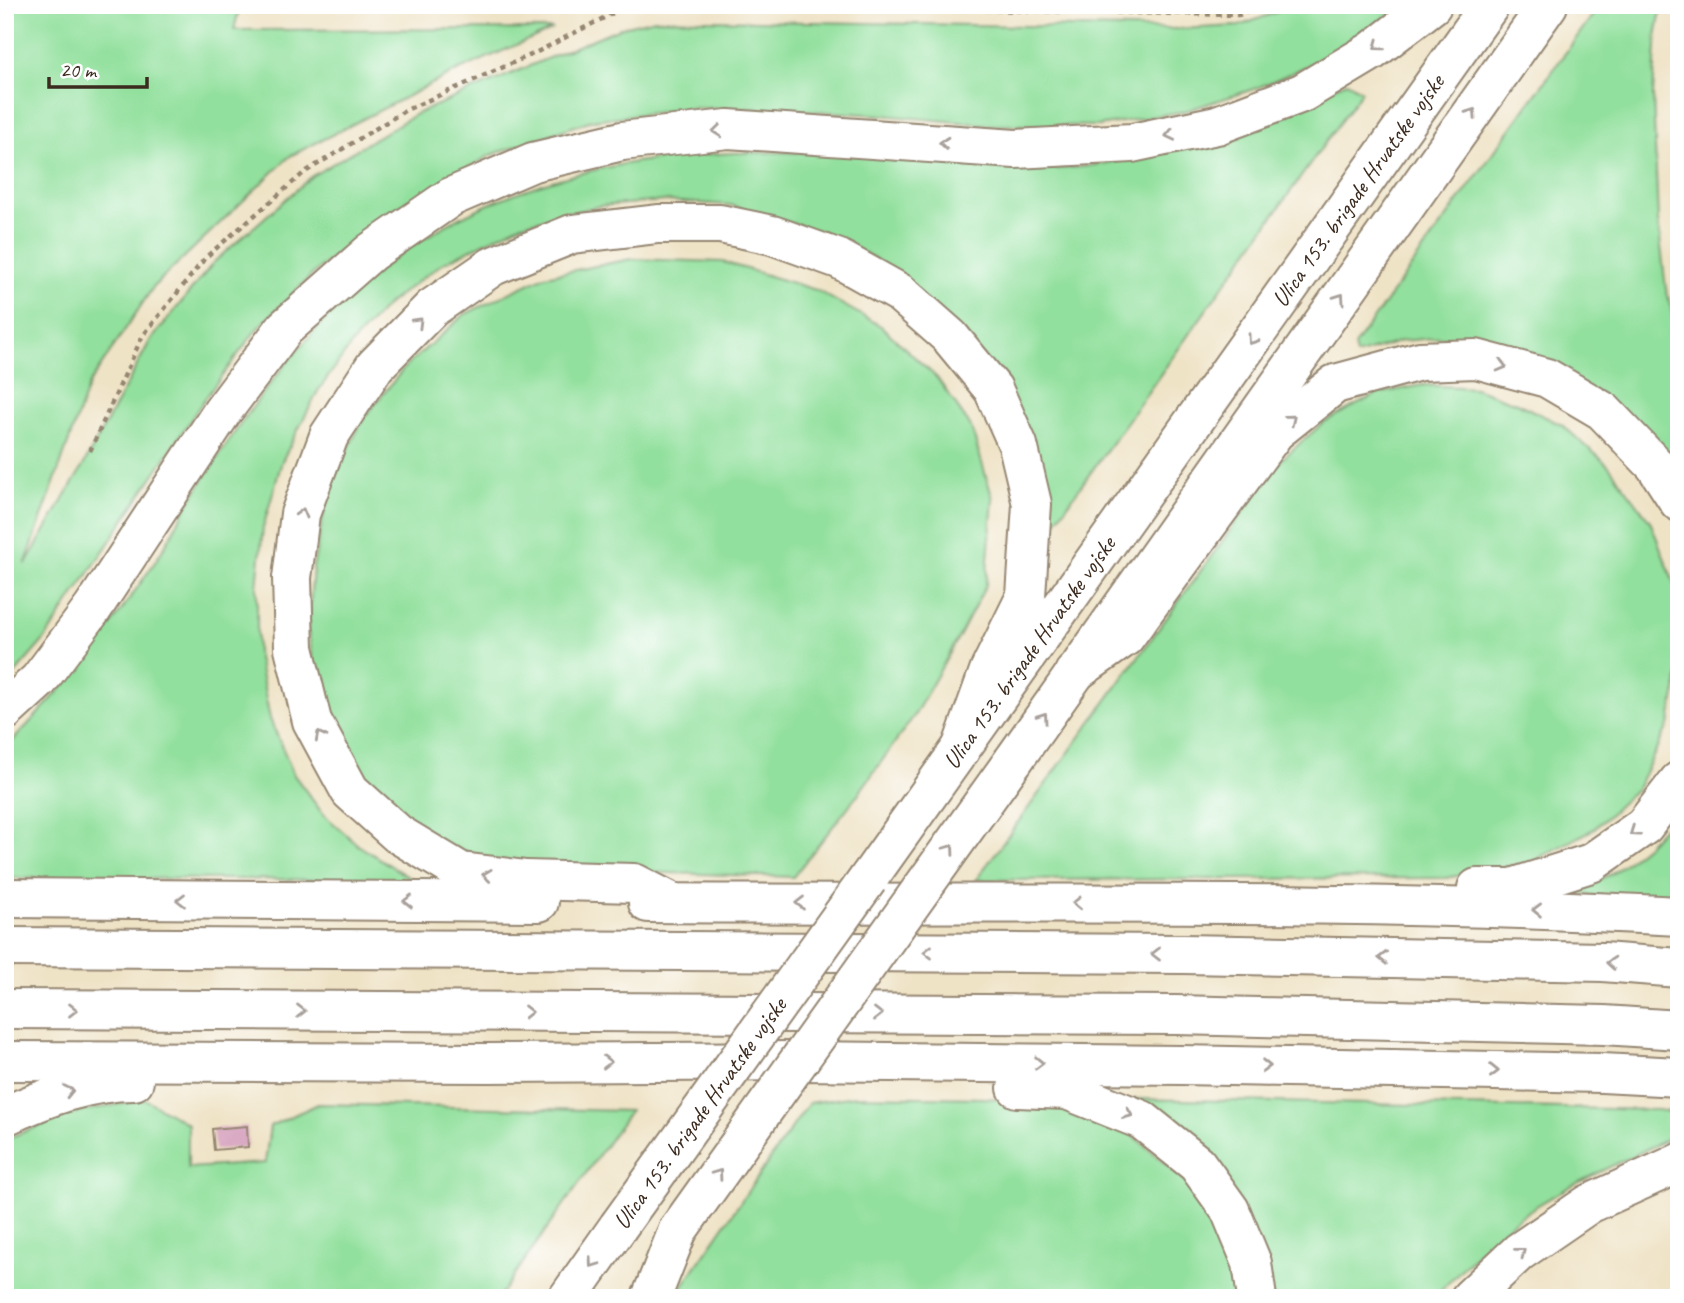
<svg xmlns="http://www.w3.org/2000/svg" width="1684" height="1303" viewBox="0 0 1684 1303" font-family="Caveat,sans-serif">
  <style>
    .green { fill: #92e09d; stroke: #66855e; stroke-width: 2 }
    .building { fill: #daaac4 }
    .lines { fill: none; stroke-linecap: round; stroke-linejoin: round }
    .major-casing { stroke: #958672; stroke-width: 42 }
    .highway-casing { stroke: #958672; stroke-width: 42 }
    .path { stroke: #958672; stroke-width: 4.5; stroke-dasharray: 5 5; stroke-linecap: butt }
    .major { stroke: #fff; stroke-width: 38 }
    .highway { stroke: #fff; stroke-width: 38 }
    .major-bridge-casing { stroke: #958672; stroke-width: 42; stroke-linecap: butt }
    .major-bridge { stroke: #fff; stroke-width: 38 }
    .oneway { stroke: #a79f9a }
    .labels { text-anchor: middle; dominant-baseline: central; stroke-width: 5; stroke-linejoin: round; paint-order: stroke }
    .street-label { font-size: 24px; fill: #3b2a1e; stroke: #fff }
  </style>
  <rect width="100%" height="100%" fill="#fff"/>
  <filter id="ink" filterUnits="userSpaceOnUse"><feTurbulence type="fractalNoise" baseFrequency=".0143" numOctaves="2"/><feDisplacementMap in="SourceGraphic" scale="14" xChannelSelector="R" yChannelSelector="G"/><feConvolveMatrix kernelMatrix="1 2 1 2 8 2 1 2 1" color-interpolation-filters="sRGB"/></filter>
  <filter id="wash" filterUnits="userSpaceOnUse"><feTurbulence type="fractalNoise" baseFrequency=".00686" numOctaves="4" result="noise"/><feDisplacementMap in="SourceGraphic" scale="28" xChannelSelector="R" yChannelSelector="G"/><feGaussianBlur stdDeviation="1.57" result="paint"/><feColorMatrix in="noise" values="0 0 0 0 0 0 0 0 0 0 0 0 0 0 0 0 0 1.4 0 .05"/><feComposite in="paint" operator="in"/></filter>
  <g filter="url(#wash)">
    <rect width="100%" height="100%" fill="#efe3c6"/>
    <g class="green">
      <path d="M5,5H240L234,30L553,29L457,71L290,156L154,286L89,384L25,565L83,466L150,341L214,262L312,176L416,114L622,27L655,19L1177,29L1239,26L1296,5H1402L1332,55L1257,88L1185,111L1099,126L991,125L881,115L778,109L694,108L592,120L491,155L390,212L317,270L257,329L201,404L45,639L5,685Z"/>
      <path d="M1600,5H1662L1657,31L1653,95L1658,221L1666,289L1679,340V477L1539,356L1492,342L1444,337L1402,341L1356,355L1354,346Z"/>
      <path d="M1347,82L1362,91L1049,531L1023,428L874,258L819,231L730,205L665,201L599,206L522,224L443,263L390,302L354,341L318,391L282,461L263,528L257,587V653L270,719L294,775L323,814L358,845L413,880L5,878V749C27,725 50,702 71,677C100,642 127,603 153,565C170,541 181,513 198,488C251,404 312,321 392,260C532,156 705,144 874,156C938,161 1003,172 1068,168C1121,165 1168,146 1217,129C1260,113 1304,98 1347,82Z"/>
      <path d="M631,259L723,262L816,290L881,326L937,378L971,427L993,499L986,585L960,635L914,716L856,797L793,877L548,869L489,860L441,844L350,771L322,709L308,632L313,567L329,488L363,419L405,367L465,314L545,276Z"/>
      <path d="M1423,385L1475,388L1519,404L1562,425L1608,465L1650,521L1676,588L1679,609V674L1670,722L1638,787L1594,829L1531,862L1446,878L976,880L1282,459L1324,422L1377,394Z"/>
      <path d="M1679,810V901L1574,894L1575,888L1612,874L1647,845Z"/>
      <path d="M855,1096L984,1098L1071,1105L1130,1133L1188,1183L1220,1232L1238,1298H674L809,1103Z"/>
      <path d="M145,1099L188,1124V1168L265,1163L270,1126L318,1104L630,1111L498,1298H5V1139L74,1113Z"/>
      <path d="M1134,1099L1657,1110L1679,1113V1136L1670,1138C1623,1161 1574,1182 1530,1210C1494,1234 1464,1266 1434,1298H1272L1221,1171L1184,1127Z"/>
    </g>
    <g id="blocks">
      <path class="building" d="M247,1126L248,1147L214,1150L212,1129Z"/>
    </g>
  </g>
  <g filter="url(#ink)">
    <use href="#blocks" fill-opacity="0" stroke="#958672" stroke-width="2"/>
    <g class="lines">
      <defs>
        <g id="major">
          <path d="M1013,761L1548,5"/>
          <path id="s1" d="M868,879L1490,5"/>
          <path d="M568,1298L618,1227"/>
        </g>
        <g id="highway">
          <path d="M1074,673L1125,637L1275,432L1335,384L1420,361L1476,359L1547,378L1603,411L1655,465L1679,502"/>
          <path d="M5,711L39,680L93,608L222,412L285,328L371,252L451,197L533,162L622,141L728,129L1015,149L1132,143L1217,125L1302,93L1372,51L1432,5"/>
          <path d="M1477,888H1512L1591,863L1644,826L1679,781"/>
          <path d="M5,898L539,902"/>
          <path d="M648,903C991,906 1336,897 1679,916"/>
          <path d="M673,903L634,883L526,880L461,872L398,834L350,791L312,721L294,648L292,578L300,514L329,436L375,366L432,308L493,266L572,234L658,224H720L772,235L839,259L900,293L950,337L993,389L1018,445L1032,504L1026,596L989,671L961,749"/>
          <path d="M5,947L1183,954L1603,962L1679,968"/>
          <path d="M5,1009L1176,1015L1604,1025L1679,1030"/>
          <path d="M5,1061L490,1063L799,1061L1181,1065L1602,1073L1679,1077"/>
          <path d="M1017,1088L1067,1090L1142,1120L1197,1164L1230,1210L1252,1263L1257,1298"/>
          <path d="M5,1116C46,1097 89,1081 134,1081"/>
          <path d="M651,1298L678,1230"/>
          <path d="M1470,1298L1519,1252L1589,1204L1679,1163"/>
        </g>
      </defs>
      <use href="#major" class="major-casing"/>
      <use href="#highway" class="highway-casing"/>
      <g class="path">
        <path d="M736,5L1239,15L1264,5"/>
        <path d="M90,451L142,337L206,257L305,172L406,110L533,54L629,5"/>
      </g>
      <use href="#major" class="major"/>
      <use href="#highway" class="highway"/>
      <defs>
        <g id="major-bridge">
          <path id="s2" d="M618,1227L868,879"/>
          <path d="M678,1230L1013,761"/>
        </g>
      </defs>
      <use href="#major-bridge" class="major-bridge-casing"/>
      <use href="#major-bridge" class="major-bridge"/>
    </g>
    <defs><path id="oneway-chevron" d="M-2-3.5L2.5 0L-2 3.5" fill="none" stroke-width="1.6" stroke-linecap="round" stroke-linejoin="round" transform="scale(1.75)"/></defs>
    <g class="oneway">
      <use href="#oneway-chevron" transform="translate(1378 46) rotate(144)"/>
      <use href="#oneway-chevron" transform="translate(1472 113) rotate(-55)"/>
      <use href="#oneway-chevron" transform="translate(717 131) rotate(174)"/>
      <use href="#oneway-chevron" transform="translate(1170 135) rotate(168)"/>
      <use href="#oneway-chevron" transform="translate(944 143) rotate(-175)"/>
      <use href="#oneway-chevron" transform="translate(1340 298) rotate(-55)"/>
      <use href="#oneway-chevron" transform="translate(418 322) rotate(-45)"/>
      <use href="#oneway-chevron" transform="translate(1252 340) rotate(125)"/>
      <use href="#oneway-chevron" transform="translate(1502 366) rotate(15)"/>
      <use href="#oneway-chevron" transform="translate(1291 419) rotate(-39)"/>
      <use href="#oneway-chevron" transform="translate(302 513) rotate(-75)"/>
      <use href="#oneway-chevron" transform="translate(1043 717) rotate(-55)"/>
      <use href="#oneway-chevron" transform="translate(320 736) rotate(-118)"/>
      <use href="#oneway-chevron" transform="translate(1634 832) rotate(145)"/>
      <use href="#oneway-chevron" transform="translate(950 849) rotate(-54)"/>
      <use href="#oneway-chevron" transform="translate(487 875) rotate(-173)"/>
      <use href="#oneway-chevron" transform="translate(181 900) rotate(-180)"/>
      <use href="#oneway-chevron" transform="translate(408 901) rotate(-180)"/>
      <use href="#oneway-chevron" transform="translate(800 903) rotate(-180)"/>
      <use href="#oneway-chevron" transform="translate(1077 903) rotate(-180)"/>
      <use href="#oneway-chevron" transform="translate(1537 910) rotate(-179)"/>
      <use href="#oneway-chevron" transform="translate(928 952) rotate(-180)"/>
      <use href="#oneway-chevron" transform="translate(1156 954) rotate(-180)"/>
      <use href="#oneway-chevron" transform="translate(1383 958) rotate(-179)"/>
      <use href="#oneway-chevron" transform="translate(1611 963) rotate(-176)"/>
      <use href="#oneway-chevron" transform="translate(73 1010)"/>
      <use href="#oneway-chevron" transform="translate(301 1011)"/>
      <use href="#oneway-chevron" transform="translate(528 1012)"/>
      <use href="#oneway-chevron" transform="translate(878 1014)"/>
      <use href="#oneway-chevron" transform="translate(607 1062)"/>
      <use href="#oneway-chevron" transform="translate(1039 1063) rotate(1)"/>
      <use href="#oneway-chevron" transform="translate(1266 1066) rotate(1)"/>
      <use href="#oneway-chevron" transform="translate(1494 1071) rotate(1)"/>
      <use href="#oneway-chevron" transform="translate(69 1091) rotate(-13)"/>
      <use href="#oneway-chevron" transform="translate(1128 1114) rotate(22)"/>
      <use href="#oneway-chevron" transform="translate(718 1174) rotate(-54)"/>
      <use href="#oneway-chevron" transform="translate(1521 1252) rotate(-38)"/>
      <use href="#oneway-chevron" transform="translate(593 1263) rotate(126)"/>
    </g>
  </g>
  <g class="labels">
    <g class="street-label">
      <text stroke="none"><textPath href="#s1" startOffset="845">Ulica 153. brigade Hrvatske vojske</textPath></text>
      <text stroke="none"><textPath href="#s1" startOffset="278">Ulica 153. brigade Hrvatske vojske</textPath></text>
      <text stroke="none"><textPath href="#s2" startOffset="140">Ulica 153. brigade Hrvatske vojske</textPath></text>
    </g>
  </g>
  <rect width="1684" height="1303" fill="none" stroke="#fff" stroke-width="28"/>
  <path d="M49 77v10h98v-10" fill="none" stroke="#3b2a1e" stroke-width="3.5"/>
  <text x="60" y="77" font-size="21" fill="#3b2a1e" stroke="#ffffff" stroke-width="5" paint-order="stroke">20 m</text>
</svg>
